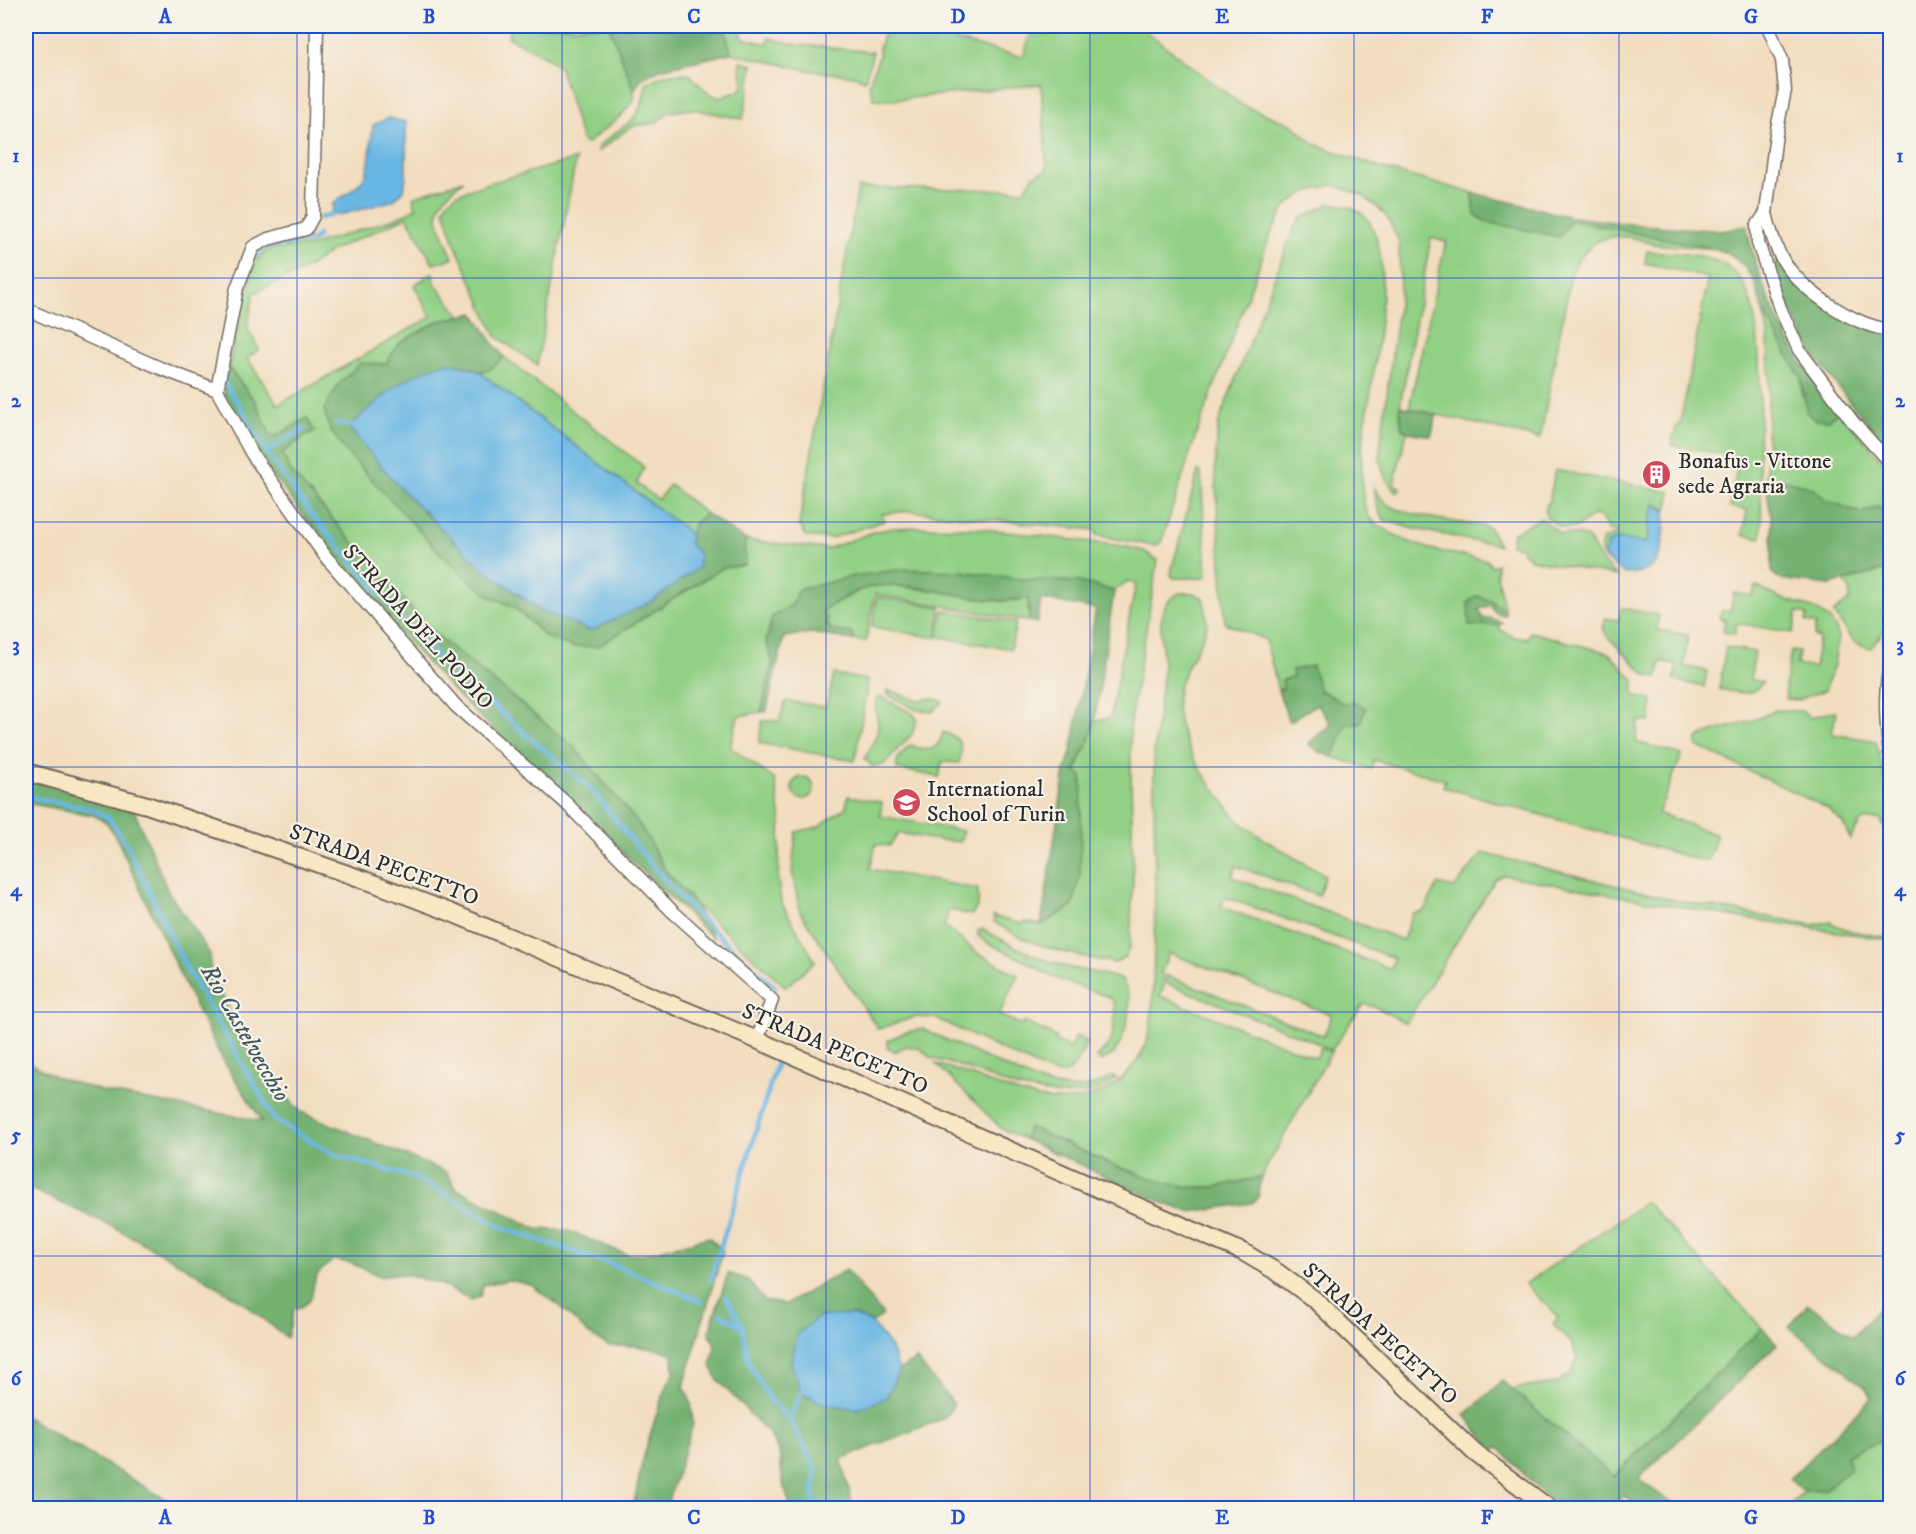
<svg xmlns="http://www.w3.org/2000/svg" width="1916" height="1534" viewBox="0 0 1916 1534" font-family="'IM FELL DW Pica',serif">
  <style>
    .green { fill: #92d085; stroke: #5e7e58; stroke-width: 1.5; fill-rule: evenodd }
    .forest { fill: #75b272; stroke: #506e4e; stroke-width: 1.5 }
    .water { fill: #6ab7e4; stroke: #4a7188; stroke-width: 1.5 }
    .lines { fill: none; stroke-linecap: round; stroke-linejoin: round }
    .stream { stroke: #6ab7e4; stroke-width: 4.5 }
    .street-casing { stroke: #71695f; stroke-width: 15 }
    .secondary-casing { stroke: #71695f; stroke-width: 20 }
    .street { stroke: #fff; stroke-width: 12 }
    .secondary { stroke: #fae7c3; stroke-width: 16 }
    .grid { fill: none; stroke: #1d4ed8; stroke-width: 1.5; stroke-opacity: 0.55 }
    .labels { text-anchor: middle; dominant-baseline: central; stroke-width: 4.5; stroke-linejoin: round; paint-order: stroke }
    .poi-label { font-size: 22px; fill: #2b2b2b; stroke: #f7f3e8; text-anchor: start }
    .street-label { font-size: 22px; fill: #2b2b2b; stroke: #f7f3e8 }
    .water-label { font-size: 24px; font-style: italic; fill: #3e5562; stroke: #f7f3e8 }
    .neatline { fill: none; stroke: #1d4ed8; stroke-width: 2 }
    .grid-label { font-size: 20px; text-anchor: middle; font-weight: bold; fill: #1d4ed8 }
  </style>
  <rect width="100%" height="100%" fill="#f7f3e8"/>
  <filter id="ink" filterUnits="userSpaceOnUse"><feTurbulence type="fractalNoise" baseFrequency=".0167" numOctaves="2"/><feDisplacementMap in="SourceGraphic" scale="12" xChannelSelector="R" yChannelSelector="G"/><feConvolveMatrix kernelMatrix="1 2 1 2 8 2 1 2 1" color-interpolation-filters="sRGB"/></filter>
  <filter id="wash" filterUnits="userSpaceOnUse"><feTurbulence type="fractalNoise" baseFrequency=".008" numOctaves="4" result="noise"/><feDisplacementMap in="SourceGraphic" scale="24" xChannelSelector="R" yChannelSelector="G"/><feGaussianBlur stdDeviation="1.35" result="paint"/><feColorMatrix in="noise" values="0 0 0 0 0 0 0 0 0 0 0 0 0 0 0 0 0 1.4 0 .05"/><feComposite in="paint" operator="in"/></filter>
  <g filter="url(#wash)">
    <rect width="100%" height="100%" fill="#f2ddbf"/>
    <g class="green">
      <path d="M510,26H609L634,90V100L621,116L586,144L582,141L560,68L546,57L508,37Z"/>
      <path d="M724,26H739L743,38L767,44L769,38L792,44L873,52L865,80L855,76L807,70L731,53Z"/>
      <path d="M886,26H895L1023,57L1033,26H1139L1242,105L1293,125L1314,144L1384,169L1473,193L1475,215L1571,220L1716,249L1653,244C1613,229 1589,235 1571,274L1540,439L1409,408L1446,241L1431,238L1399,411L1402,428L1407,432L1394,483L1400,488L1397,492C1383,480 1380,467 1380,449L1400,292L1399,241L1385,214L1362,195L1334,185L1306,192L1286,206L1271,233L1195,438L1161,543L1155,546L1096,535L1095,530L910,511L882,514L884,521L832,538L806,537L799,524L858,188L1025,190L1034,175L1047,170L1041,84L892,100L873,99L869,84L879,56V48Z"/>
      <path d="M740,61L753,65L743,119L692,109L669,112L656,123L632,126L598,151V146L632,120L641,107L647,82L664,75L688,73L708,93L720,98L743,89Z"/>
      <path d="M576,159L537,365L496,336L455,244L444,209L448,201L457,194L489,183Z"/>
      <path d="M464,180C425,209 437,218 453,258L433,264L407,217L333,250L309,267L254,293L247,327L259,350L247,358L278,405L431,317L414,285L433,273L435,284L461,316L436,322L349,455L397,504L418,530L471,582L492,597L514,607L546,637L599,646L722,568L745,565V540L827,549L873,532L893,528L919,527L977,528L1123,546L1144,551L1158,560L1130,722L1133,875L1130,945L1126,956L1115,963C1073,955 1030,947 994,922L993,916L1022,924L1024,922L1041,925L1073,906L1075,772L1091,736L1095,721L1110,718L1136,583L1128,581L1114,591L1079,582L1020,579L960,571L818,585L798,590L792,605L772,617L766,643L773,662L761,712L738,716L730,747L775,780L781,820L778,878L781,902L815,961L786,987L695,904L663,868L574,747L432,632L291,472L281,453L312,432L307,418L275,437L269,432L255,401L228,367L254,263L267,250L313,245L396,218L416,208L413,197Z"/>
      <path d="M1330,203C1342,205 1355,207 1364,216C1402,253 1369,390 1363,440C1361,450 1362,461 1362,472C1362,486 1362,504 1369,517C1371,520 1376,523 1379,525C1411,549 1449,553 1487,560L1491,566L1497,564V578L1505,611L1490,600L1476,596L1469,625H1500L1499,629L1514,637L1527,639L1530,632L1609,653L1634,680V695L1653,701L1650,722L1638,721L1636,742L1682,755L1658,813L1717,835L1708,860H1699L1443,787L1445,780L1374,760L1372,769L1333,757L1346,724L1344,705L1326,693L1293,677L1283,689L1278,690L1266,640L1225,623L1215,470L1218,424L1293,230L1300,219Z"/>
      <path d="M1647,251C1676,253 1717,252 1738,276C1767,310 1759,416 1759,460C1759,486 1764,512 1761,538L1743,535L1747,510L1730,507L1739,457L1671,445L1677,425H1680L1708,278L1645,263Z"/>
      <path d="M1763,311L1801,378L1802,396L1839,411L1890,470V514L1877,507L1861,513L1825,500C1816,485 1782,479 1766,477L1769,374L1768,333Z"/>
      <path d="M504,357L644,467L637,484L658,499L670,485L705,513L693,526L691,534L478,371L489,370Z"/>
      <path d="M1555,470L1671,492L1667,510L1656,504L1649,521V535L1646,543L1621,539L1608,543L1607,560L1611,563C1601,559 1599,549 1603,539L1615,535L1616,532L1607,529L1600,516L1592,515C1576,533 1563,533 1546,516L1545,510L1550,498Z"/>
      <path d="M1198,471L1201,472L1207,575L1204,578H1173L1171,574L1172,568Z"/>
      <path d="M1374,487C1378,492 1381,498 1385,502C1399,516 1467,523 1489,527L1499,546L1485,541L1483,543L1411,528L1384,520L1377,506Z"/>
      <path d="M1541,518L1560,534L1582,535L1588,538L1603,563L1617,576L1529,559V556L1522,552V547L1511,545L1513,533Z"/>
      <path d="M1890,568V600L1883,612L1887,627L1871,648C1850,643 1853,641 1842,625C1839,620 1836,618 1833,613L1850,600V589L1844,582Z"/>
      <path d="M884,585L937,591L981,599L1002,601L1028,599L1029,621L875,594L866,641L854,640L851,633C834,632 828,631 822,614L826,608L862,589Z"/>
      <path d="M1756,586L1780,598L1815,609L1829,619L1836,628L1838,638L1834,665L1825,690L1799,700L1786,699L1785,686L1791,651L1799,652L1797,665L1814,668L1819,638L1814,636L1816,624L1806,622L1807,614L1797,612L1793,633L1737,623L1735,634L1723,632L1725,620L1720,619L1722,610L1730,612L1734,593L1752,596Z"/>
      <path d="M1180,593H1193L1203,598C1205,607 1209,620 1206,629C1199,650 1184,667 1179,687C1169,725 1199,771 1222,799C1227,806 1232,815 1239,821C1265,842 1296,858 1325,875L1319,896L1236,866L1232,877L1403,940L1412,914L1424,911L1438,884L1454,888L1483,853L1679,901L1814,925L1831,921L1832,924L1852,931L1890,938V940L1731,916L1503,875L1495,880L1406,1023L1376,1007L1363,1004L1331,1051L1322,1045L1168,984L1165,975L1324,1036L1332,1015L1169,953L1161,974L1165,983L1160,996L1316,1058L1321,1047L1331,1052L1261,1177L1215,1187H1190L1163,1182L1113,1165L1029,1127L1024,1139L1002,1129L936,1064C984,1076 1033,1109 1085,1098C1114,1092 1143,1063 1149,1034C1154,1009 1153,977 1154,952C1156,888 1154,825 1154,761C1154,729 1162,698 1163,666C1163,641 1152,605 1180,593ZM1225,897L1394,958L1391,969L1221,907Z"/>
      <path d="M877,597L941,607L936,638L872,627Z"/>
      <path d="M1621,608L1659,615L1657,630L1688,635L1684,666L1707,671L1704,687L1674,680L1677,665L1661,661L1657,678L1646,675L1607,636L1603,628L1606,618L1619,620Z"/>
      <path d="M943,610L1016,622L1011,649L938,637Z"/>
      <path d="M1726,647L1755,652L1750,679L1763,682C1753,699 1736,692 1719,689Z"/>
      <path d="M834,674L868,680L855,761L759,743L762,721H779L786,701L826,707Z"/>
      <path d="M888,690C898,692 911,700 918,700C927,699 935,697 943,702L932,712L917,710L887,694Z"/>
      <path d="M881,697L914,714L917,719L912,734L889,759L883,765L872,766L865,759C869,749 877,738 878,727C879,714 872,713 877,698Z"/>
      <path d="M1775,710L1802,711L1809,718L1833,711L1836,712L1832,734L1876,741L1890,802V837L1880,819L1862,820L1850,839L1843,823L1827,808L1697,746V738C1722,726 1751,725 1775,710Z"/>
      <path d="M943,732C961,737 964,746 959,763L942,762L939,777L897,769V760C900,756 907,747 911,745C928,753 939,751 943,732Z"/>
      <circle cx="803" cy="788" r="11"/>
      <path d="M848,796L882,802L880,816L963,831L960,842L931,839L899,833L889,846L876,844L870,869L978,889V905L972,915L949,910L944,926L979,954L1018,975L999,1015L1022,1025L1024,1022L1056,1037L1055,1041L1070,1048L1076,1036L1087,1041C1082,1052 1076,1073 1061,1074C1055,1074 1047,1071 1042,1069L935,1018L915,1017L878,1029L800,912L792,871L796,832L818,827L846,807Z"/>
      <path d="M983,929C1008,944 1036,958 1064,966C1083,972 1103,972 1122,980C1124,985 1127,989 1128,994C1132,1010 1125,1037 1116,1050C1113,1056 1106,1059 1100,1061L1096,1057C1115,1046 1116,1021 1114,1002L1109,997L1052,977L1029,963L988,943L978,936V931Z"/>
      <path d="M923,1029L1040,1083C1071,1090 1084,1093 1113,1076L1117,1078L1101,1088L1084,1094L1058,1095L1015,1087L960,1066L931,1058L920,1048L906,1046L895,1052L887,1048L888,1040L906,1032Z"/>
      <path d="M1646,1202L1762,1328L1613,1477L1511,1389L1557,1383L1571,1373L1577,1358L1571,1343L1553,1324L1558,1317L1525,1284Z"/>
      <path d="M1889,1437L1890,1508H1787L1804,1491L1825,1490L1846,1455Z"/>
    </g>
    <g class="forest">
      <path d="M609,26H724L731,53L660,69L641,79L634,90Z"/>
      <path d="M1473,193L1571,217L1640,225L1712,230H1729L1746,225C1755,270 1773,315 1797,355C1809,375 1825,393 1839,411L1829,420H1816L1807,413L1801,378L1763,311L1755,283L1745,267L1731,255L1716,249L1571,220L1560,237L1487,222L1475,215Z"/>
      <path d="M1780,260L1792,278L1890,333V448L1848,400L1811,351L1771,269Z"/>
      <path d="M474,313L495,346L504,357L489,370L478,371L471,367L463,368L448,363L400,488L479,565L539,610L699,554L689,543L693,526L705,513L745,540V565L722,568L599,646L573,647L546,637L514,607L492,597L471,582L443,556L349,455L330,430L324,409L339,384L360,363L386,364L398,344L436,322Z"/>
      <path d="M228,367L255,401L269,432L275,437L307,418L315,432H311L282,453L291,472L429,629L574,747L642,828L666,871L695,904L714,939L457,695L367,598L255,452L224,393Z"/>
      <path d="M1400,406L1437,415L1431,436L1407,432L1402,429Z"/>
      <path d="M1765,477C1781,478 1816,485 1825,500L1861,513L1877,507L1890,514V568L1830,585L1780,579L1772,573V522Z"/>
      <path d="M905,569L960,571L1020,579L1079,582L1114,591L1095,721L1091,736L1075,771L1082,776L1080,874L1073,906L1041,925L1065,771L1072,749L1096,609L1041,599L1037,623L1029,621L1028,599C1012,600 997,602 982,599C947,594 897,578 863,589C850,593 838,602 826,608L822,614L828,619L826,624C831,632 843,632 852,633L854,640L811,633L784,637L766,712H761L773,662L766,643L772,617L792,605L798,590L854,576Z"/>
      <path d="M1476,596L1490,600L1505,611V615L1496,613L1490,605L1479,609L1483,619L1489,618L1502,622L1500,625L1469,626L1468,602Z"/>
      <path d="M1312,666L1320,691L1326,693L1344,704L1352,701L1366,708L1360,723L1346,724L1333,757L1320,752L1308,744L1331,724L1317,704L1289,722L1278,690L1283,689L1282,680L1293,677L1292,670Z"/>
      <path d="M26,780L94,798L134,810L168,891L210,954V968L237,1027L246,1032L266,1074L301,1112L446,1172L457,1189L537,1229L569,1231L628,1255L649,1253L709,1237L723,1251L684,1386L691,1403L693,1424L666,1508H633L642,1463L651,1432L664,1391L674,1373L673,1355L665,1351L635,1346H609L588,1334L561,1307L531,1285L509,1280L483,1285L480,1296L471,1301L443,1285L410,1275L392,1274L382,1277L351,1263L333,1260C328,1265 322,1269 318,1274C308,1287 320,1302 294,1309L287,1338L241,1301L179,1263L116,1228L26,1187V1061L56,1077L105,1092L262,1121L224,1062L189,994L116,837L106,822L93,815L26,803Z"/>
      <path d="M1029,1127L1113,1165L1163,1182L1190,1187H1215L1261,1177L1259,1196L1252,1203L1190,1212L1168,1205L1024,1139Z"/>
      <path d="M846,1270L883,1315L872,1323L853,1315L886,1398L899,1370L916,1359L954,1404L945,1418L841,1459L852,1502L858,1508H791L783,1484L779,1451L769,1434L718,1380L711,1366L715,1346L709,1332L728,1273L748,1280L764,1301L786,1304Z"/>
      <path d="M1808,1304L1853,1336L1883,1304L1890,1310V1437L1846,1455L1851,1469L1825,1490L1804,1491L1789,1479L1871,1399L1866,1388L1789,1327Z"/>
      <path d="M1762,1328L1777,1344L1638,1479L1679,1508H1640L1624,1496L1614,1508H1565L1546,1497L1498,1447L1493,1450L1465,1415L1502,1381L1614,1477Z"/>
      <path d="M26,1417L172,1503L179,1508H26Z"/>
    </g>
    <g class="water">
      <path d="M389,118L406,122V176L404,190L394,200L340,215L332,214L333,203C376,177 367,171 373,125Z"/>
      <path d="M448,363C458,366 469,366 478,371L691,534L689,543L699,554V567L651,602L591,631L539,610L479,565L400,488L348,427C377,402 408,370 448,363Z"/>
      <path d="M1656,504L1665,510C1665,527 1665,558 1649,569C1642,573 1633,573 1625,574L1607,560L1604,554L1608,543L1621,539L1646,543L1649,535V521Z"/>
      <path d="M853,1315L872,1323L891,1348L899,1370L886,1398L858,1409L824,1404L801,1392L791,1363L798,1333L820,1316Z"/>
    </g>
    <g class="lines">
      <g class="stream">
        <path d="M320,218L332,214"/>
        <path d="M253,258L264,248L314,240L318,235"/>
        <path d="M225,377L224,382L239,404L271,459L312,515L424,644L522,731L590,788L637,847L677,894L721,938L775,987"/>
        <path d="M336,424L354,426"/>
        <path d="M266,452L304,429"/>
        <path d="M26,796L91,809L109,818L127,845L185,966L275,1120L335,1155L419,1179L503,1228L617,1266L703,1302"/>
        <path d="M711,1279L777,1062"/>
        <path d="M726,1296L742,1325"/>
        <path d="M721,1314L742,1326L749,1363L769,1398L790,1420L816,1469L813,1498L819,1508"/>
        <path d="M790,1420L801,1392"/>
      </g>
    </g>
  </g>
  <g filter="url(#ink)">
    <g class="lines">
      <defs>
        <g id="street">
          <path d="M1768,26L1782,60L1785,90L1776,134L1766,213L1757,226L1758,243L1780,308L1799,350L1853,422L1890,463"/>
          <path d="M1766,213C1769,226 1773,240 1779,253C1796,288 1852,325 1890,330"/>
          <path d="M26,309L160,368L217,390L252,454L326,557L456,706L566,803L672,911L772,1000L757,1040"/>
          <path d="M217,390L237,288L253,247L268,239L306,229L313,216L317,26"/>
          <path d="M1890,668C1883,695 1886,726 1890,753"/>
        </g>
        <path id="secondary" d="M26,772L147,805L365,880L447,911L757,1040L1243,1252L1277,1272L1315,1300L1475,1453L1549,1508"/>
      </defs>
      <use href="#street" class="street-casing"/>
      <use href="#secondary" class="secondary-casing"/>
      <use href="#street" class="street"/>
      <use href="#secondary" class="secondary"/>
    </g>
  </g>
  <path class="grid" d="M297,26V1508M562,26V1508M826,26V1508M1090,26V1508M1354,26V1508M1619,26V1508M26,278H1890M26,522H1890M26,767H1890M26,1012H1890M26,1256H1890"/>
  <defs>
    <symbol id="building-disc" viewBox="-11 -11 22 22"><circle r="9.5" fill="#d1495b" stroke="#f7f3e8"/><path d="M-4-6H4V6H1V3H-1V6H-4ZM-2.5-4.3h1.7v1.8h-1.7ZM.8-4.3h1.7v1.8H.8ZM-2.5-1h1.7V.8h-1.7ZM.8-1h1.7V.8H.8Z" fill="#fff"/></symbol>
    <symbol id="school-disc" viewBox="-11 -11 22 22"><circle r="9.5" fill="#d1495b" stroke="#f7f3e8"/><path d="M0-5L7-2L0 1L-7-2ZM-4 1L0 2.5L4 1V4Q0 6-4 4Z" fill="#fff"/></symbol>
  </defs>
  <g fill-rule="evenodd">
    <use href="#building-disc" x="1640" y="458" width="33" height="33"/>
    <use href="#school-disc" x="890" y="786" width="33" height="33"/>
  </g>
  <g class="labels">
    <g class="poi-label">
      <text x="1678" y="461">Bonafus - Vittone<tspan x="1678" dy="25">sede Agraria</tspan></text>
      <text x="927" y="789">International<tspan x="927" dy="25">School of Turin</tspan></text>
    </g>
    <g class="street-label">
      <text transform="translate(418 627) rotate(48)">STRADA DEL PODIO</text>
      <text transform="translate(384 865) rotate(20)">STRADA PECETTO</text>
      <text transform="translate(835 1049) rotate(23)">STRADA PECETTO</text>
      <text transform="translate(1380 1334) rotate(42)">STRADA PECETTO</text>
    </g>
    <g class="water-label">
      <text transform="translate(245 1033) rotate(60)">Rio Castelvecchio</text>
    </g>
  </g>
  <rect width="1916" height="1534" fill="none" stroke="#f7f3e8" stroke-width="66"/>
  <rect x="33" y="33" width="1850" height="1468" class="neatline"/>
  <g class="grid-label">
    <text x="165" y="23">A</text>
    <text x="429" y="23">B</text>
    <text x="694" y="23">C</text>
    <text x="958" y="23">D</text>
    <text x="1222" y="23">E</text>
    <text x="1487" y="23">F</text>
    <text x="1751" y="23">G</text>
    <text x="16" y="162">1</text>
    <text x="1900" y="162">1</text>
    <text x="16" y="407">2</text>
    <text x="1900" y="407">2</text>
    <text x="16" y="651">3</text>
    <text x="1900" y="651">3</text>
    <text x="16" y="896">4</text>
    <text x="1900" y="896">4</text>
    <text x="16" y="1141">5</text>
    <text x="1900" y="1141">5</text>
    <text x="16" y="1385">6</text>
    <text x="1900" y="1385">6</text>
    <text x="165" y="1524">A</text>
    <text x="429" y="1524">B</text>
    <text x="694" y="1524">C</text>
    <text x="958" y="1524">D</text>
    <text x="1222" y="1524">E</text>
    <text x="1487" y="1524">F</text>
    <text x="1751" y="1524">G</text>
  </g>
</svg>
